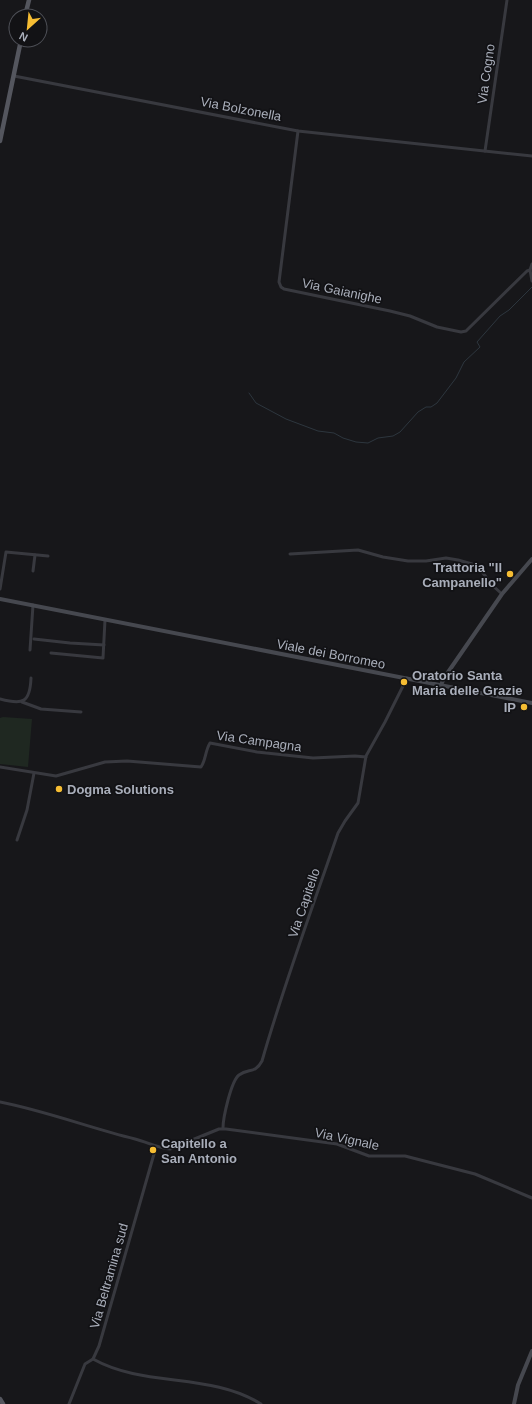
<svg xmlns="http://www.w3.org/2000/svg" width="532" height="1404" viewBox="0 0 532 1404" font-family="Arial,sans-serif">
  <style>
    .green { fill: #1f2821 }
    .lines { fill: none; stroke-linecap: round; stroke-linejoin: round }
    .stream { stroke: #2d363e; stroke-width: 1 }
    .street { stroke: #38393f; stroke-width: 3 }
    .secondary { stroke: #46484f; stroke-width: 4 }
    .primary { stroke: #54565e; stroke-width: 4.5 }
    .poi-dot { fill: #f6bd33; stroke: #121215; stroke-width: 1.5 }
    .labels { text-anchor: middle; dominant-baseline: central; stroke-width: 3.5; stroke-linejoin: round; paint-order: stroke }
    .street-label { font-size: 13px; fill: #a9aeba; stroke: #121215 }
    .poi-label { font-size: 13px; font-weight: bold; fill: #a9aeba; stroke: #121215; text-anchor: start }
  </style>
  <rect width="100%" height="100%" fill="#17171a"/>
  <path class="green" d="M3,717L32,719L28,767L0,764V718Z"/>
  <g class="lines">
    <path class="stream" d="M249,393L256,403L286,419L318,431L334,433L343,438L356,442L368,443L378,438L393,436L400,432L418,412L426,407H431L437,403L456,378L464,362L480,347L477,342L500,316L509,310L532,287"/>
    <g class="street">
      <path d="M14,76L298,131L532,156"/>
      <path d="M298,131L279,282L281,287L284,289L390,311L410,316L437,327L461,332L466,331L527,271L530,270"/>
      <path d="M485,151L507,0"/>
      <path d="M532,264L530,270L532,281"/>
      <path d="M290,554L358,550L383,557L408,561H426L446,558L458,560L472,564L480,569L492,585L502,594"/>
      <path d="M33,571L35,555"/>
      <path d="M0,589L6,552L48,556"/>
      <path d="M34,639L70,643L104,645"/>
      <path d="M30,650L33,605"/>
      <path d="M51,653L103,658L105,620"/>
      <path d="M0,699C23,705 30,703 31,678"/>
      <path d="M22,702L41,709L81,712"/>
      <path d="M0,767L56,776L105,762L127,761L201,767C206,760 205,751 210,743L257,752L313,758L355,756L366,757"/>
      <path d="M17,840L27,810L34,773"/>
      <path d="M0,1102C46,1111 90,1128 135,1139C147,1142 158,1148 170,1149L219,1129H226L337,1144L369,1156H405L475,1174L532,1198"/>
      <path d="M223,1128C223,1118 231,1081 239,1075C249,1068 255,1074 262,1061C284,984 312,909 338,833L345,821L358,803L366,756L385,722L407,678"/>
      <path d="M93,1359C145,1388 210,1372 261,1404"/>
      <path d="M69,1404L85,1364L93,1359L99,1346L156,1147"/>
    </g>
    <g class="secondary">
      <path d="M0,599L532,703"/>
      <path d="M441,685L444,678L502,594L532,559"/>
      <path d="M514,1404L518,1385L532,1351"/>
    </g>
    <g class="primary">
      <path d="M25,16L29,0"/>
      <path d="M0,141L21,40"/>
      <path d="M0,1399L3,1404"/>
    </g>
  </g>
  <g class="poi-dot">
    <circle cx="510" cy="574" r="4"/>
    <circle cx="404" cy="682" r="4"/>
    <circle cx="524" cy="707" r="4"/>
    <circle cx="59" cy="789" r="4"/>
    <circle cx="153" cy="1150" r="4"/>
  </g>
  <g class="labels">
    <g class="street-label">
      <text transform="translate(486 74) rotate(-82)">Via Cogno</text>
      <text transform="translate(241 109) rotate(11)">Via Bolzonella</text>
      <text transform="translate(342 291) rotate(12)">Via Gaianighe</text>
      <text transform="translate(331 654) rotate(11)">Viale dei Borromeo</text>
      <text transform="translate(259 741) rotate(8)">Via Campagna</text>
      <text transform="translate(304 903) rotate(-71)">Via Capitello</text>
      <text transform="translate(347 1139) rotate(12)">Via Vignale</text>
      <text transform="translate(109 1276) rotate(-74)">Via Beltramina sud</text>
    </g>
    <g class="poi-label">
      <text x="502" y="567" text-anchor="end">Trattoria "Il<tspan x="502" dy="15">Campanello"</tspan></text>
      <text x="412" y="675">Oratorio Santa<tspan x="412" dy="15">Maria delle Grazie</tspan></text>
      <text x="516" y="707" text-anchor="end">IP</text>
      <text x="67" y="789">Dogma Solutions</text>
      <text x="161" y="1143">Capitello a<tspan x="161" dy="15">San Antonio</tspan></text>
    </g>
  </g>
  <g transform="translate(28 28) rotate(207)"><circle r="19" fill="#121215" stroke="#4e5057"/>
  <path d="M0-3L7 15L0 10L-7 15Z" fill="#f6bd33"/>
  <text y="-6" font-size="11" font-weight="bold" text-anchor="middle" fill="#a9aeba">N</text>
  </g>
</svg>
